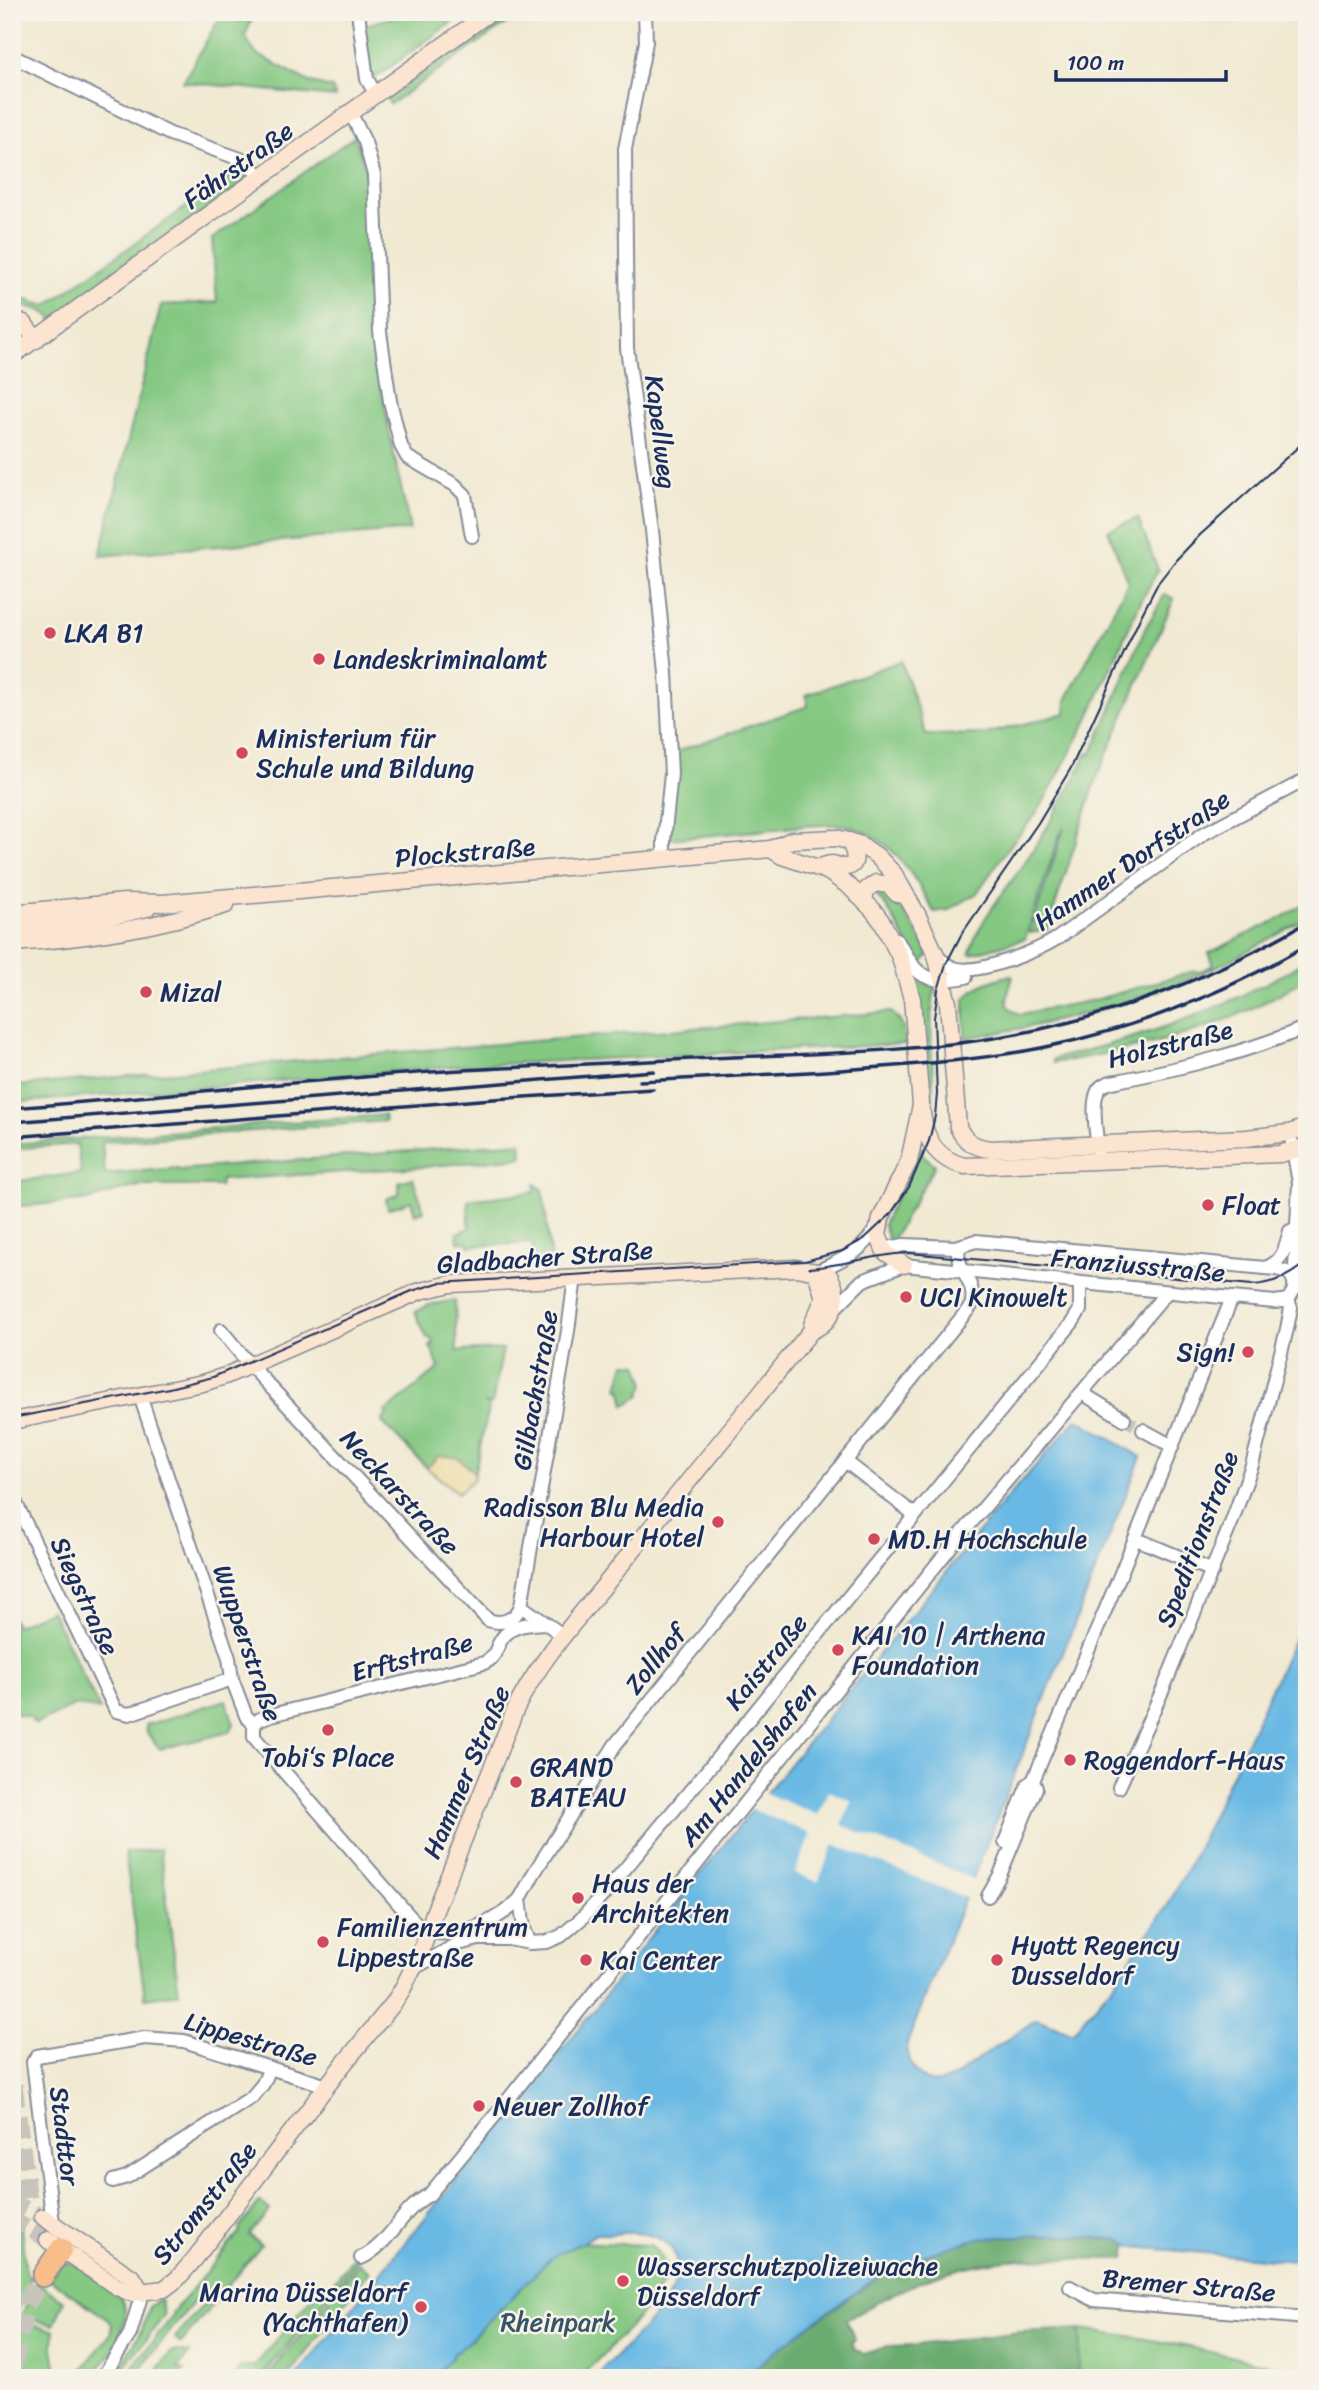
<svg xmlns="http://www.w3.org/2000/svg" width="1319" height="2390" viewBox="0 0 1319 2390" font-family="Sriracha,sans-serif">
  <style>
    .green { fill: #84c882; stroke: #507c70; stroke-width: 2 }
    .forest { fill: #6bac70; stroke: #436e67; stroke-width: 2 }
    .sand { fill: #eeda9e; stroke: #84847e; stroke-width: 2 }
    .water { fill: #69b9e4; stroke: #4274a1; stroke-width: 2 }
    .pier { fill: #f1e9d2 }
    .lines { fill: none; stroke-linecap: round; stroke-linejoin: round }
    .street-tunnel { stroke: #c6c4bb; stroke-width: 12; stroke-dasharray: 12 6; stroke-linecap: butt }
    .secondary-tunnel { stroke: #c6c4bb; stroke-width: 16; stroke-dasharray: 16 8; stroke-linecap: butt }
    .highway-tunnel { stroke: #c6c4bb; stroke-width: 21; stroke-dasharray: 21 10; stroke-linecap: butt }
    .street-casing { stroke: #868c98; stroke-width: 16 }
    .secondary-casing { stroke: #868c98; stroke-width: 19 }
    .highway-casing { stroke: #868c98; stroke-width: 24 }
    .street { stroke: #fff; stroke-width: 12 }
    .secondary { stroke: #fce5d0; stroke-width: 16 }
    .highway { stroke: #f8bd89; stroke-width: 21 }
    .tram { stroke: #1b2f5e; stroke-width: 2 }
    .rail { stroke: #1b2f5e; stroke-width: 3.5 }
    .poi-dot { fill: #d1495b; stroke: #f7f3e8; stroke-width: 2.5 }
    .labels { text-anchor: middle; dominant-baseline: central; stroke-width: 5; stroke-linejoin: round; paint-order: stroke }
    .street-label { font-size: 26px; fill: #1b2f5e; stroke: #f7f3e8 }
    .poi-label { font-size: 26px; fill: #1b2f5e; stroke: #f7f3e8; text-anchor: start }
    .park-label { font-size: 26px; fill: #355567; stroke: #f7f3e8 }
  </style>
  <rect width="100%" height="100%" fill="#f7f3e8"/>
  <filter id="ink" filterUnits="userSpaceOnUse"><feTurbulence type="fractalNoise" baseFrequency=".0143" numOctaves="2"/><feDisplacementMap in="SourceGraphic" scale="14" xChannelSelector="R" yChannelSelector="G"/><feConvolveMatrix kernelMatrix="1 2 1 2 8 2 1 2 1" color-interpolation-filters="sRGB"/></filter>
  <filter id="wash" filterUnits="userSpaceOnUse"><feTurbulence type="fractalNoise" baseFrequency=".00686" numOctaves="4" result="noise"/><feDisplacementMap in="SourceGraphic" scale="28" xChannelSelector="R" yChannelSelector="G"/><feGaussianBlur stdDeviation="1.57" result="paint"/><feColorMatrix in="noise" values="0 0 0 0 0 0 0 0 0 0 0 0 0 0 0 0 0 1.4 0 .05"/><feComposite in="paint" operator="in"/></filter>
  <g filter="url(#wash)">
    <rect width="100%" height="100%" fill="#f1e9d2"/>
    <g class="green">
      <path d="M223,12H255L245,36L255,53L311,83L332,88L336,97L183,82Z"/>
      <path d="M411,12H466L375,78L370,74L362,26Z"/>
      <path d="M508,12H523L390,104L387,99L457,49L462,48Z"/>
      <path d="M355,136L368,177L364,192L374,342L390,435L410,530L100,556L161,305L217,302L212,239Z"/>
      <path d="M246,165L248,168L245,182L53,320C45,309 27,305 12,306V298L27,300L46,306Z"/>
      <path d="M1138,518L1158,570L1139,605L1088,719L1047,796L1033,818L1011,844L976,894L948,910L934,912C914,874 886,829 839,825C817,824 796,827 774,829C739,833 703,836 667,839L672,753L808,706L806,695L901,661L926,735L986,734L1066,713V700L1128,583L1108,530Z"/>
      <path d="M1165,594L1174,599L1097,777L1047,930L1030,933L1064,828L1059,837L1025,939L971,954L970,952C979,920 1004,893 1023,865C1047,829 1069,792 1087,753L1091,755L1146,627Z"/>
      <path d="M880,890L891,893L920,937L929,955L920,965L886,906L875,894Z"/>
      <path d="M1307,902V917L1299,922C1273,937 1246,953 1218,966C1139,1003 1052,1025 965,1038V999C976,984 994,980 1011,975L1013,977C1008,992 1000,1008 1020,1014L1095,1000L1194,971L1198,972L1214,965L1209,953L1281,918Z"/>
      <path d="M1307,960V977C1229,1030 1144,1048 1053,1063V1059C1141,1038 1229,1009 1307,960Z"/>
      <path d="M921,979L936,985C925,1029 937,1074 932,1118H930L928,1112L924,1038L915,982Z"/>
      <path d="M891,1012C903,1021 904,1030 906,1044L458,1066L12,1103V1090L18,1086L364,1055Z"/>
      <path d="M384,1115L385,1121L102,1142L105,1174L177,1168L178,1170L521,1142L522,1157L424,1167L221,1180L220,1186H138L97,1197L92,1200L12,1207V1182L81,1173L77,1144L12,1149V1144Z"/>
      <path d="M920,1144L923,1150L922,1154L935,1165L890,1244L883,1225Z"/>
      <path d="M413,1178L424,1211L415,1214L411,1201L388,1209L386,1199L399,1194V1182Z"/>
      <path d="M535,1184L543,1190L551,1261L534,1262L532,1243L469,1246L468,1242H458L457,1233L469,1228L468,1200L535,1192Z"/>
      <path d="M455,1300L457,1351L503,1349L492,1404L484,1403L489,1405L473,1480L458,1493L427,1468L382,1422L387,1414L385,1412L439,1368L430,1346L434,1345L431,1338H427L415,1312L429,1305Z"/>
      <path d="M625,1363L638,1364L645,1384L640,1396L625,1405L622,1391L618,1388Z"/>
      <path d="M51,1610L100,1710L75,1705L36,1724L28,1716L12,1713V1617L17,1626Z"/>
      <path d="M226,1700L234,1724L230,1732L160,1749L147,1733L146,1725Z"/>
      <path d="M160,1849L179,1993L145,1998L125,1853Z"/>
      <path d="M260,2202L270,2210L249,2235L261,2245L181,2343L175,2338L207,2300L200,2294L139,2370H130L173,2316L172,2313L240,2232L239,2228Z"/>
      <path d="M12,2203L19,2207L26,2274L31,2277L15,2315L12,2314Z"/>
      <path d="M569,2242L650,2245C659,2253 666,2259 665,2272C664,2298 599,2358 579,2378H426L549,2253Z"/>
      <path d="M353,2258L357,2261L261,2378H232L241,2367H254L319,2289L325,2293Z"/>
      <path d="M65,2263H71C84,2271 113,2286 121,2298C132,2316 118,2344 107,2359C103,2365 93,2371 87,2378H75L110,2335L112,2325L109,2320L49,2279L60,2265Z"/>
      <path d="M359,2263L369,2272L286,2378H266Z"/>
      <path d="M36,2281L64,2301L54,2325L21,2317Z"/>
      <path d="M160,2300L164,2316L125,2366L122,2364L142,2330L150,2306Z"/>
      <path d="M18,2322L54,2330L53,2349L57,2372L51,2375L50,2378H12V2336Z"/>
      <path d="M1081,2329C1157,2339 1232,2355 1307,2375V2378H1075L1079,2365Z"/>
      <path d="M172,2351L190,2353L178,2368L184,2370L177,2378H157L155,2372Z"/>
    </g>
    <path class="forest" d="M1046,2234L1119,2240L1128,2243L1125,2259C1070,2259 1011,2254 958,2269C917,2280 882,2299 846,2320L855,2340L851,2342L854,2348L864,2354L888,2346L916,2345L1020,2332L1081,2329L1079,2365L1075,2378H746L764,2360L803,2330L889,2270L914,2259L975,2239Z"/>
    <path class="sand" d="M438,1456L457,1457L474,1472L473,1480L458,1493L427,1468Z"/>
    <path class="water" d="M1077,1419L1141,1457L907,2043C908,2078 936,2096 963,2070L1037,2019L1072,2033L1111,1987L1168,1905L1195,1854L1299,1628L1307,1605V2262L1134,2247L1119,2240L1065,2235L1021,2236L975,2239L914,2259L889,2270L830,2310L764,2360L746,2378H595C616,2355 666,2312 674,2284C688,2238 647,2229 612,2234C606,2235 601,2233 596,2234C593,2235 589,2239 587,2240C574,2248 561,2250 549,2260L459,2351L453,2353L452,2358L433,2378H295L591,2014L670,1911L917,1608L1000,1506Z"/>
    <path class="pier" d="M829,1791L852,1801L842,1825L976,1880L968,1899L834,1844L818,1882L795,1873L811,1834L749,1808L762,1792L818,1815Z"/>
  </g>
  <g filter="url(#ink)">
    <g class="lines">
      <path class="street-tunnel" d="M1124,1419L1143,1430"/>
      <g class="secondary-tunnel">
        <path d="M12,2202L43,2217"/>
        <path d="M12,2219L48,2240"/>
      </g>
      <g class="highway-tunnel">
        <path d="M12,2085L28,2208"/>
        <path d="M12,2366L25,2304L43,2276"/>
      </g>
      <defs>
        <g id="street">
          <path d="M358,12L367,79L376,95"/>
          <path d="M645,12L646,42L625,149L627,348L652,530L666,673L671,774L664,841V859"/>
          <path d="M12,56L170,134L246,161L262,178"/>
          <path d="M351,114L365,142L374,175L380,332L390,401L401,446L407,457L455,485L465,495L472,536"/>
          <path d="M894,938C902,946 905,952 910,961C923,984 944,981 966,977"/>
          <path d="M936,955C941,960 947,966 954,968C977,976 1037,951 1058,938L1203,834L1307,779"/>
          <path d="M1098,1150C1097,1136 1089,1097 1101,1087C1105,1083 1111,1082 1117,1081C1183,1068 1245,1053 1307,1027"/>
          <path d="M883,1249L904,1245L956,1247L976,1241L1276,1269C1285,1271 1292,1272 1294,1282"/>
          <path d="M1265,1268C1284,1261 1285,1248 1290,1231"/>
          <path d="M816,1272C843,1259 863,1253 878,1225"/>
          <path d="M835,1308L862,1281L904,1265L1232,1298L1275,1302L1288,1300L1294,1290L1299,1183L1292,1143"/>
          <path d="M221,1330L250,1365L488,1620C502,1625 515,1620 521,1606L568,1331L575,1277"/>
          <path d="M1082,1393L1124,1419"/>
          <path d="M140,1396L229,1658L232,1679L246,1716L254,1724V1737L405,1911C411,1918 421,1929 430,1932C461,1939 499,1920 520,1899"/>
          <path d="M1143,1430L1172,1446"/>
          <path d="M845,1461L915,1515"/>
          <path d="M12,1495L116,1711L129,1714L232,1679"/>
          <path d="M1141,1541L1213,1571"/>
          <path d="M521,1606L564,1636"/>
          <path d="M254,1724L260,1719L271,1715L484,1663C499,1657 495,1642 507,1633C517,1624 532,1624 545,1623"/>
          <path d="M1119,1787L1164,1687L1232,1521L1252,1465L1287,1329L1291,1308L1288,1300"/>
          <path d="M1005,1842L1028,1784L1033,1781"/>
          <path d="M988,1896L1000,1875L1036,1788L1033,1781L1121,1573L1232,1298"/>
          <path d="M530,1943L524,1929L520,1899L534,1873L615,1745L971,1306C979,1280 951,1267 960,1246"/>
          <path d="M414,1968L458,1944L479,1939H508L530,1943L547,1942L561,1936L581,1919L604,1894L714,1762L1072,1323L1080,1310V1284"/>
          <path d="M113,2181L127,2177L252,2097L263,2084L270,2068"/>
          <path d="M53,2223L33,2062L37,2056L145,2038L184,2041L327,2086"/>
          <path d="M361,2258C390,2245 401,2209 429,2195L503,2106L953,1544L1167,1292"/>
          <path d="M1070,2287L1094,2300L1307,2318"/>
          <path d="M102,2378L130,2334L142,2293"/>
        </g>
        <g id="secondary">
          <path d="M12,319L24,323L36,340"/>
          <path d="M12,356L490,12"/>
          <path d="M771,849L782,856L827,871L850,887L873,910L882,922L900,957L912,999L921,1105L909,1161L881,1218L878,1235L885,1252L904,1265"/>
          <path d="M820,867C824,866 828,864 832,864C836,864 839,867 843,867C861,868 854,850 849,841"/>
          <path d="M864,901L866,890L876,883L889,885L897,894L904,895"/>
          <path d="M12,913L125,902L163,903L771,849L792,840L836,838L849,841L861,845L877,856L894,874L918,916L936,955L948,1003L958,1127C964,1141 976,1148 991,1149L1246,1138L1289,1133L1307,1127"/>
          <path d="M12,929L97,920L147,908"/>
          <path d="M12,943C84,939 158,927 226,905"/>
          <path d="M922,1113C925,1140 937,1160 965,1166L1280,1154L1307,1146"/>
          <path d="M812,1325L824,1298L816,1272"/>
          <path d="M12,1421L203,1383L225,1376L420,1291L451,1284L796,1268L828,1274C842,1295 835,1321 811,1331C745,1412 678,1493 613,1575C579,1617 540,1659 516,1708L434,1913L422,1949L403,1988L393,2004L342,2066L193,2261L177,2279L164,2289L131,2293L117,2287L48,2240"/>
          <path d="M43,2217L133,2278L142,2293"/>
        </g>
        <path id="highway" d="M43,2276L61,2249"/>
      </defs>
      <use href="#street" class="street-casing"/>
      <use href="#secondary" class="secondary-casing"/>
      <use href="#highway" class="highway-casing"/>
      <use href="#street" class="street"/>
      <use href="#secondary" class="secondary"/>
      <use href="#highway" class="highway"/>
      <g class="tram">
        <path d="M809,1268C843,1266 875,1254 909,1253L1252,1285C1273,1284 1291,1276 1307,1261"/>
        <path d="M12,1418L169,1388L213,1377L412,1291L438,1283L805,1261L842,1251L864,1239L890,1215L909,1187L929,1141L935,1116L937,1094L934,1018L938,990L946,964L961,935L1038,823L1071,768L1141,616L1158,583L1176,560L1200,535L1307,439"/>
      </g>
      <g class="rail">
        <path d="M640,1081C707,1078 774,1074 841,1070C908,1065 975,1061 1041,1048C1134,1029 1225,993 1307,945"/>
        <path d="M12,1108C162,1096 312,1079 462,1070C552,1066 643,1061 733,1057C826,1053 920,1052 1011,1035C1116,1016 1215,977 1307,922"/>
        <path d="M12,1122L654,1071"/>
        <path d="M12,1137L493,1099L653,1089"/>
      </g>
    </g>
  </g>
  <g class="poi-dot">
    <circle cx="50" cy="633" r="7"/>
    <circle cx="319" cy="659" r="7"/>
    <circle cx="242" cy="753" r="7"/>
    <circle cx="146" cy="992" r="7"/>
    <circle cx="1208" cy="1205" r="7"/>
    <circle cx="906" cy="1297" r="7"/>
    <circle cx="1248" cy="1352" r="7"/>
    <circle cx="718" cy="1522" r="7"/>
    <circle cx="874" cy="1539" r="7"/>
    <circle cx="838" cy="1650" r="7"/>
    <circle cx="328" cy="1730" r="7"/>
    <circle cx="1070" cy="1760" r="7"/>
    <circle cx="516" cy="1782" r="7"/>
    <circle cx="578" cy="1898" r="7"/>
    <circle cx="323" cy="1942" r="7"/>
    <circle cx="586" cy="1960" r="7"/>
    <circle cx="997" cy="1960" r="7"/>
    <circle cx="479" cy="2106" r="7"/>
    <circle cx="623" cy="2281" r="7"/>
    <circle cx="421" cy="2307" r="7"/>
  </g>
  <g class="labels">
    <g class="street-label">
      <text transform="translate(238 165) rotate(-36)">Fährstraße</text>
      <text transform="translate(661 432) rotate(83)">Kapellweg</text>
      <text transform="translate(465 852) rotate(-5)">Plockstraße</text>
      <text transform="translate(1132 860) rotate(-34)">Hammer Dorfstraße</text>
      <text transform="translate(1170 1044) rotate(-14)">Holzstraße</text>
      <text transform="translate(545 1257) rotate(-4)">Gladbacher Straße</text>
      <text transform="translate(1138 1265) rotate(5)">Franziusstraße</text>
      <text transform="translate(535 1390) rotate(-80)">Gilbachstraße</text>
      <text transform="translate(400 1492) rotate(47)">Neckarstraße</text>
      <text transform="translate(1197 1539) rotate(-69)">Speditionstraße</text>
      <text transform="translate(85 1596) rotate(65)">Siegstraße</text>
      <text transform="translate(248 1643) rotate(71)">Wupperstraße</text>
      <text transform="translate(412 1657) rotate(-15)">Erftstraße</text>
      <text transform="translate(655 1659) rotate(-51)">Zollhof</text>
      <text transform="translate(766 1662) rotate(-51)">Kaistraße</text>
      <text transform="translate(748 1764) rotate(-51)">Am Handelshafen</text>
      <text transform="translate(466 1772) rotate(-67)">Hammer Straße</text>
      <text transform="translate(251 2039) rotate(16)">Lippestraße</text>
      <text transform="translate(65 2136) rotate(83)">Stadttor</text>
      <text transform="translate(204 2203) rotate(-51)">Stromstraße</text>
      <text transform="translate(1189 2285) rotate(5)">Bremer Straße</text>
    </g>
    <g class="poi-label">
      <text x="64" y="633">LKA B1</text>
      <text x="333" y="659">Landeskriminalamt</text>
      <text x="256" y="738">Ministerium für<tspan x="256" dy="30">Schule und Bildung</tspan></text>
      <text x="160" y="992">Mizal</text>
      <text x="1222" y="1205">Float</text>
      <text x="920" y="1297">UCI Kinowelt</text>
      <text x="1234" y="1352" text-anchor="end">Sign!</text>
      <text x="704" y="1507" text-anchor="end">Radisson Blu Media<tspan x="704" dy="30">Harbour Hotel</tspan></text>
      <text x="888" y="1539">MD.H Hochschule</text>
      <text x="852" y="1635">KAI 10 | Arthena<tspan x="852" dy="30">Foundation</tspan></text>
      <text x="328" y="1757" text-anchor="middle">Tobi‘s Place</text>
      <text x="1084" y="1760">Roggendorf-Haus</text>
      <text x="530" y="1767">GRAND<tspan x="530" dy="30">BATEAU</tspan></text>
      <text x="592" y="1883">Haus der<tspan x="592" dy="30">Architekten</tspan></text>
      <text x="337" y="1927">Familienzentrum<tspan x="337" dy="30">Lippestraße</tspan></text>
      <text x="1011" y="1945">Hyatt Regency<tspan x="1011" dy="30">Dusseldorf</tspan></text>
      <text x="600" y="1960">Kai Center</text>
      <text x="493" y="2106">Neuer Zollhof</text>
      <text x="637" y="2266">Wasserschutzpolizeiwache<tspan x="637" dy="30">Düsseldorf</tspan></text>
      <text x="407" y="2292" text-anchor="end">Marina Düsseldorf<tspan x="407" dy="30">(Yachthafen)</tspan></text>
    </g>
    <g class="park-label">
      <text x="558" y="2322">Rheinpark</text>
    </g>
  </g>
  <rect width="1319" height="2390" fill="none" stroke="#f7f3e8" stroke-width="42"/>
  <path d="M1056 70v10h170v-10" fill="none" stroke="#1b2f5e" stroke-width="3.5"/>
  <text x="1067" y="70" font-size="21" fill="#1b2f5e" stroke="#f7f3e8" stroke-width="5" paint-order="stroke">100 m</text>
</svg>
